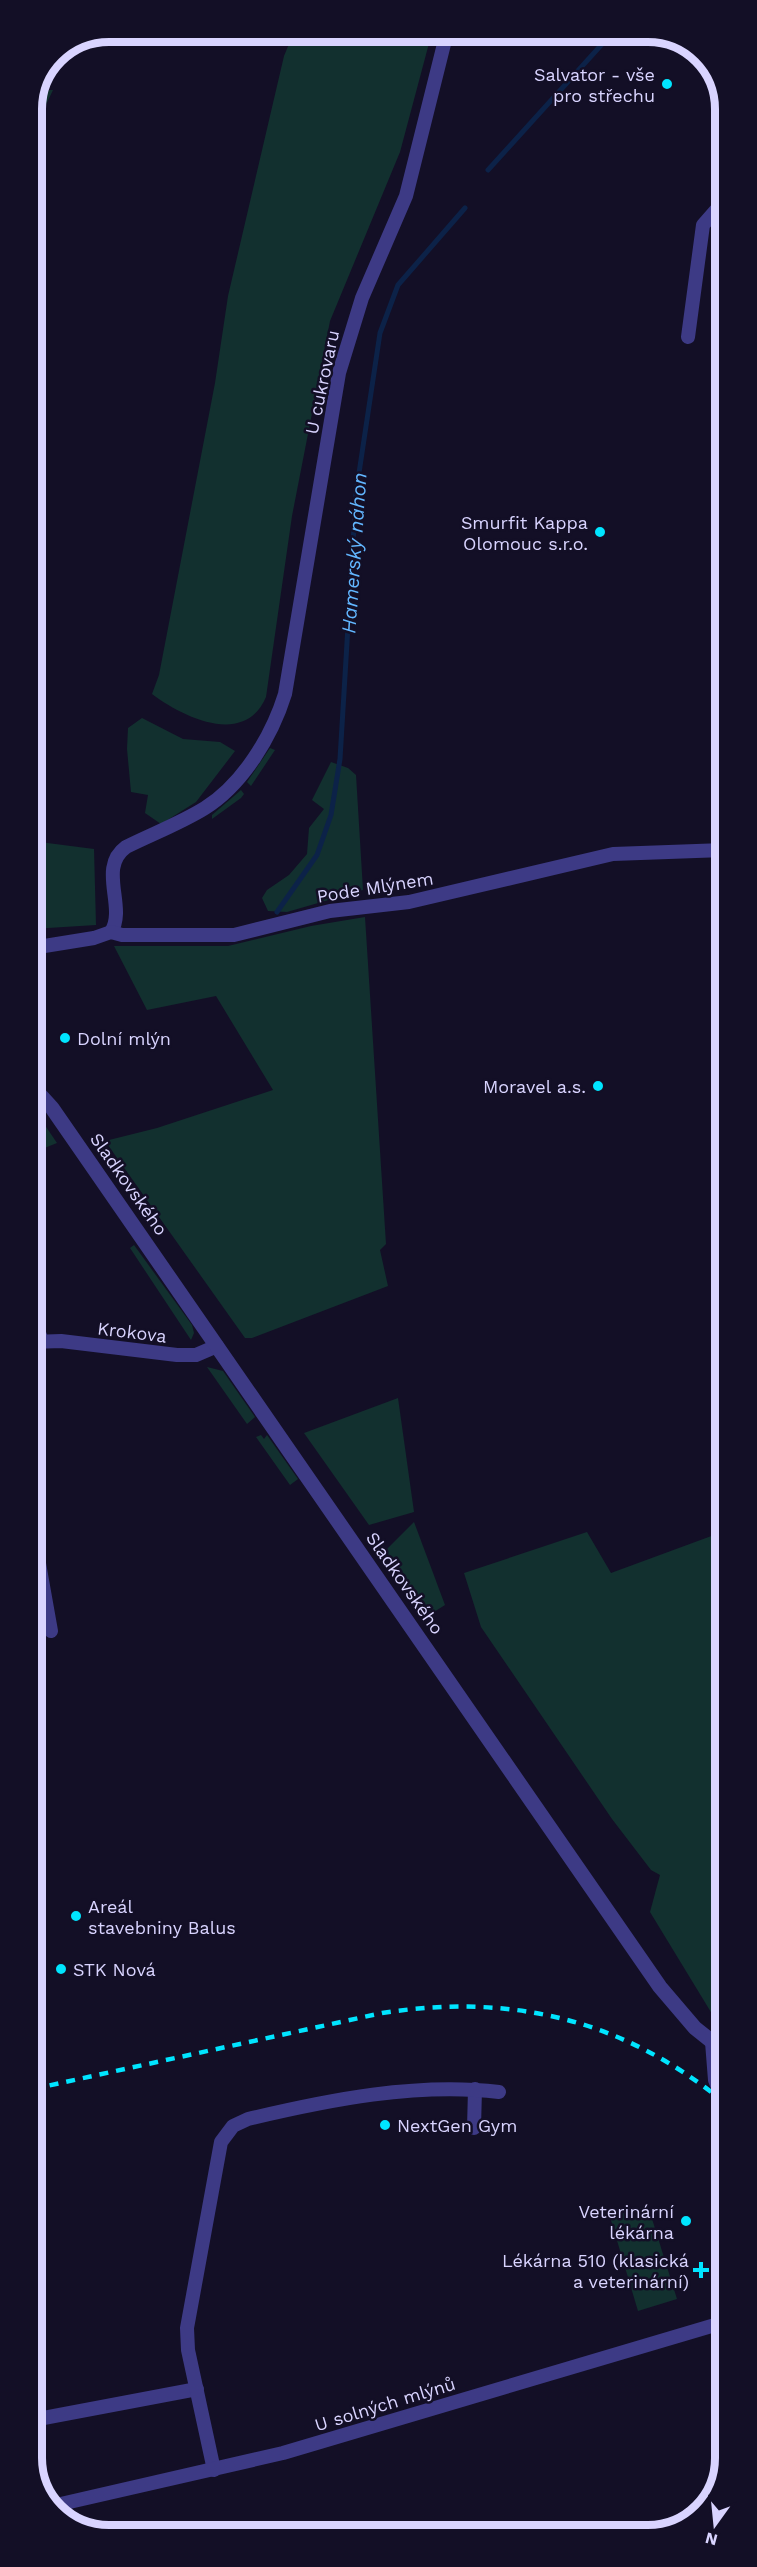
<svg xmlns="http://www.w3.org/2000/svg" width="757" height="2567" viewBox="0 0 757 2567" font-family="'Work Sans',sans-serif">
  <style>
    .green { fill: #12302f }
    .lines { fill: none; stroke-linecap: round; stroke-linejoin: round }
    .stream { stroke: #0c2248; stroke-width: 5 }
    .minor { stroke: #3d3a85; stroke-width: 14 }
    .tertiary { stroke: #3d3a85; stroke-width: 15 }
    .rail { stroke: #00e5ff; stroke-width: 4.5; stroke-dasharray: 9 8; stroke-linecap: butt }
    .poi-dot { fill: #00e5ff; stroke: #130f26; stroke-width: 2 }
    .labels { text-anchor: middle; dominant-baseline: central; stroke-width: 5; stroke-linejoin: round; paint-order: stroke }
    .poi-label { font-size: 18px; fill: #d9d4ff; stroke: #130f26; text-anchor: end }
    .street-label { font-size: 18px; fill: #d9d4ff; stroke: #130f26 }
    .water-label { font-size: 20px; font-style: italic; fill: #62b6ff; stroke: #130f26 }
    .rim { fill: none; stroke: #d9d4ff; stroke-width: 8 }
  </style>
  <rect width="100%" height="100%" fill="#130f26"/>
  <g class="green">
    <path d="M294,32H432L400,152L330,321L292,516L266,697C245,747 184,718 152,694L159,675L215,383L228,296L284,56Z"/>
    <path d="M49,90H53L32,134V122Z"/>
    <path d="M142,718L183,739L220,742L235,751L196,802L161,824L145,813L148,795L131,792L127,749L128,728Z"/>
    <path d="M270,748L275,750L251,786L247,782Z"/>
    <path d="M331,762L348,768L356,775L363,890L287,912L268,911L262,898L267,890L289,875L307,854L309,828L324,809L312,800Z"/>
    <path d="M241,790L244,794L241,798L212,819V815Z"/>
    <path d="M32,841L94,849L96,925L32,929Z"/>
    <path d="M365,917L386,1244L380,1250L388,1286L252,1338H245L105,1141L157,1128L273,1090L216,996L147,1010L114,946H228L311,926Z"/>
    <path d="M32,1112L40,1118L57,1143L32,1153Z"/>
    <path d="M134,1245L192,1325L194,1333L191,1340L130,1248Z"/>
    <path d="M207,1367L223,1371L255,1417L247,1424Z"/>
    <path d="M398,1398L414,1512L369,1525L304,1433Z"/>
    <path d="M261,1435L264,1439L267,1435L298,1479L290,1485L256,1437Z"/>
    <path d="M414,1522L445,1605L429,1615L385,1551Z"/>
    <path d="M725,1531V2031L720,2027L650,1912L660,1875L651,1870L612,1819L481,1627L464,1573L587,1532L611,1573Z"/>
    <path d="M648,2206L677,2299L638,2311L610,2217Z"/>
  </g>
  <g class="lines">
    <g class="stream">
      <path d="M488,170L613,32"/>
      <path d="M277,912L317,855L331,815L340,759L356,493L380,333L398,285L465,208"/>
    </g>
    <g class="minor">
      <path d="M688,337L703,225L724,201"/>
      <path d="M111,932C127,907 97,868 126,847C152,834 181,823 205,808C243,784 272,736 285,694L339,373L362,298L406,196L447,32"/>
      <path d="M32,948L94,938L111,932L122,935H234L330,911L409,902L613,854L724,850"/>
      <path d="M32,1315L42,1341"/>
      <path d="M32,1342L61,1341L177,1355H196L217,1346"/>
      <path d="M32,1524L51,1631"/>
      <path d="M712,2042L715,2080L725,2104"/>
      <path d="M474,2128L475,2089"/>
      <path d="M33,2420L197,2389"/>
      <path d="M214,2470L188,2350L187,2328L221,2142L233,2126L248,2119C328,2100 417,2082 499,2092"/>
      <path d="M52,2506L283,2453L725,2322"/>
    </g>
    <path class="tertiary" d="M32,1094L42,1097L52,1108L660,1987L695,2028L725,2052"/>
    <path class="rail" d="M33,2089L382,2013C511,1993 623,2019 725,2103"/>
  </g>
  <g class="poi-dot">
    <circle cx="667" cy="84" r="6"/>
    <circle cx="600" cy="532" r="6"/>
    <circle cx="65" cy="1038" r="6"/>
    <circle cx="598" cy="1086" r="6"/>
    <circle cx="76" cy="1916" r="6"/>
    <circle cx="61" cy="1969" r="6"/>
    <circle cx="385" cy="2125" r="6"/>
    <circle cx="686" cy="2221" r="6"/>
    <path d="M698 2261h6v6h6v6h-6v6h-6v-6h-6v-6h6z"/>
  </g>
  <g class="labels">
    <g class="poi-label">
      <text x="655" y="74">Salvator - vše<tspan x="655" dy="21">pro střechu</tspan></text>
      <text x="588" y="522">Smurfit Kappa<tspan x="588" dy="21">Olomouc s.r.o.</tspan></text>
      <text x="77" y="1038" text-anchor="start">Dolní mlýn</text>
      <text x="586" y="1086">Moravel a.s.</text>
      <text x="88" y="1906" text-anchor="start">Areál<tspan x="88" dy="21">stavebniny Balus</tspan></text>
      <text x="73" y="1969" text-anchor="start">STK Nová</text>
      <text x="397" y="2125" text-anchor="start">NextGen Gym</text>
      <text x="674" y="2211">Veterinární<tspan x="674" dy="21">lékárna</tspan></text>
      <text x="689" y="2260">Lékárna 510 (klasická<tspan x="689" dy="21">a veterinární)</tspan></text>
    </g>
    <g class="street-label">
      <text transform="translate(322 382) rotate(-78)">U cukrovaru</text>
      <text transform="translate(375 887) rotate(-9)">Pode Mlýnem</text>
      <text transform="translate(129 1184) rotate(55)">Sladkovského</text>
      <text transform="translate(132 1332) rotate(7)">Krokova</text>
      <text transform="translate(405 1583) rotate(55)">Sladkovského</text>
      <text transform="translate(385 2404) rotate(-17)">U solných mlýnů</text>
    </g>
    <g class="water-label">
      <text transform="translate(354 553) rotate(-86)">Hamerský náhon</text>
    </g>
  </g>
  <path d="M0 0H757V2567H0ZM109 42H648A67 67 0 0 1 715 109V2458A67 67 0 0 1 648 2525H109A67 67 0 0 1 42 2458V109A67 67 0 0 1 109 42Z" fill="#130f26" fill-rule="evenodd"/>
  <path class="rim" d="M109 42H648A67 67 0 0 1 715 109V2458A67 67 0 0 1 648 2525H109A67 67 0 0 1 42 2458V109A67 67 0 0 1 109 42Z"/>
  <g transform="translate(715 2525) rotate(195)" stroke="#130f26" stroke-width="4.5" paint-order="stroke">
  <path d="M0-4.5L10 22L0 15L-10 22Z" fill="#d9d4ff"/>
  <text y="-9" font-size="16" font-weight="bold" text-anchor="middle" fill="#d9d4ff">N</text>
  </g>
</svg>
